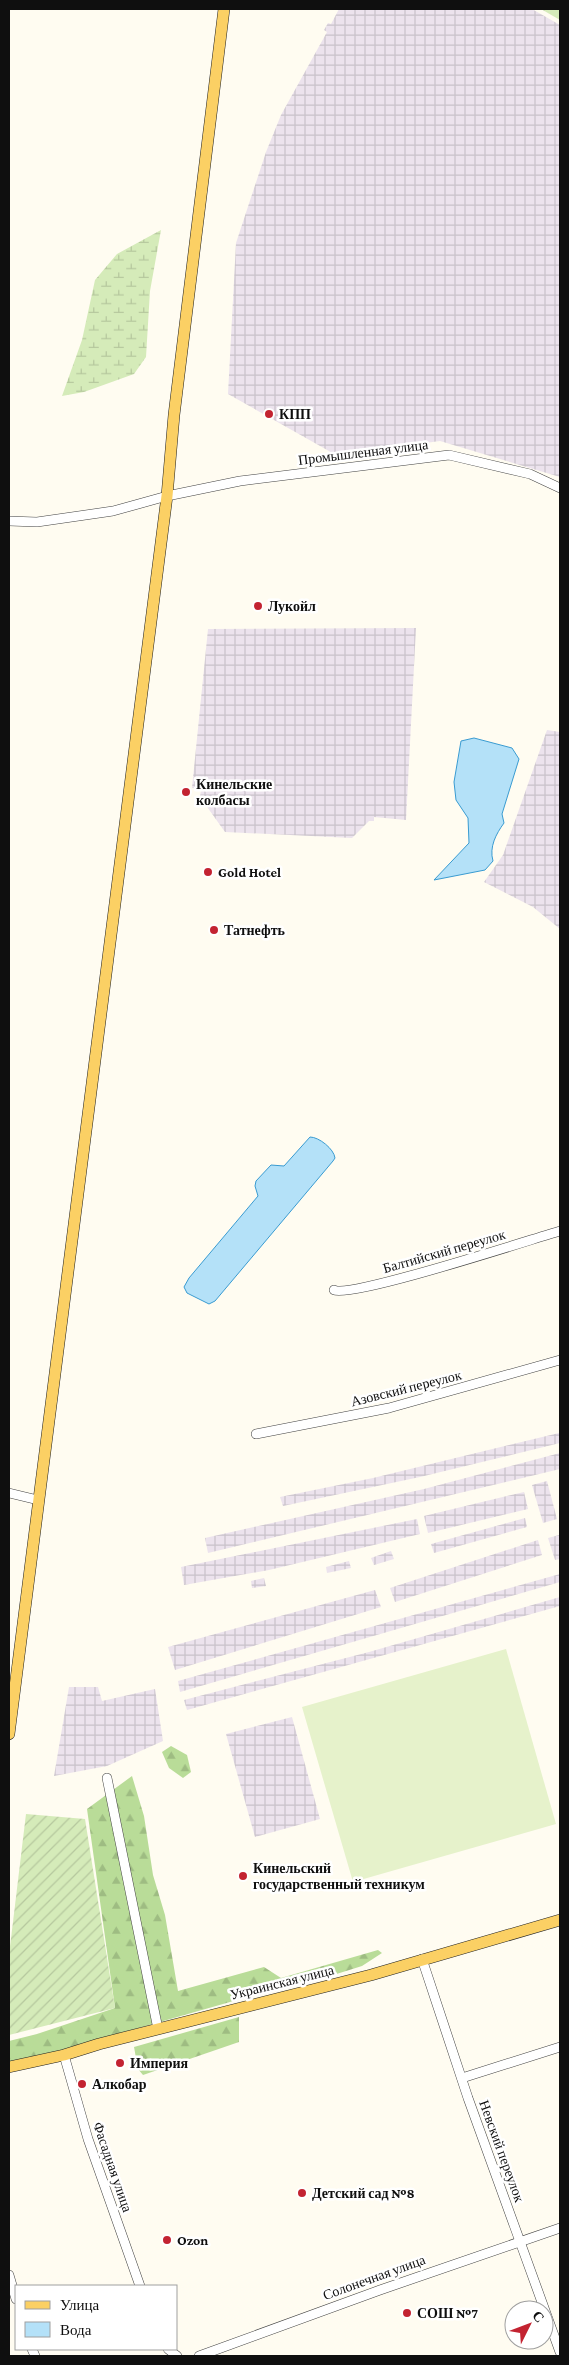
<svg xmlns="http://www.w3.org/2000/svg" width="569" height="2365" viewBox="0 0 569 2365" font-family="'Crimson Pro',serif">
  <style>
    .industrial { fill: url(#industrial-grid) }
    .forest { fill: url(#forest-firs) }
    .wetland { fill: url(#wetland-marsh) }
    .garden { fill: url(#garden-furrows) }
    .pitch { fill: #e6f2cb }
    .water { fill: #b4e1f8; stroke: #399bd1 }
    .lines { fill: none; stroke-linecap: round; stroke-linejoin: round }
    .minor-casing { stroke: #424242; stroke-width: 10 }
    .major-casing { stroke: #202020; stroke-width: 12 }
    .minor { stroke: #fff; stroke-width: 9 }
    .major { stroke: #fbd064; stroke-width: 11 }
    .poi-dot { fill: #c32331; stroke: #fff; stroke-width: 2 }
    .labels { text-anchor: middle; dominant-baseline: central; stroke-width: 5; stroke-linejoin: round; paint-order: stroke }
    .poi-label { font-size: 14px; font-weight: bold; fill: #0f0f0f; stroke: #fff; text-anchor: start }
    .street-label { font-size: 14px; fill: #0f0f0f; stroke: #fff }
  </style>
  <defs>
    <pattern id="industrial-grid" width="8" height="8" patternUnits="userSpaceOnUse" patternTransform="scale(1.25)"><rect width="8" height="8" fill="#ece3ed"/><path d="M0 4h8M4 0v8" fill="none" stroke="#c9c2ca"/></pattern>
    <pattern id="forest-firs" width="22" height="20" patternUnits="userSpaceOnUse" patternTransform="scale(1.25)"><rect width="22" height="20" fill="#b9dc98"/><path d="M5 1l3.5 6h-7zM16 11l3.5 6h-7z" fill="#9ebc82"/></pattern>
    <pattern id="wetland-marsh" width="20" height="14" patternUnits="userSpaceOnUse" patternTransform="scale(1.25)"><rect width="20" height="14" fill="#d5ebb9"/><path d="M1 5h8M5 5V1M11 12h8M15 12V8" fill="none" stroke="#b6c89e"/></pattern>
    <pattern id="garden-furrows" width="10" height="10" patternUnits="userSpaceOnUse" patternTransform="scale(1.25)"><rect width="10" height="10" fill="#d5ebb9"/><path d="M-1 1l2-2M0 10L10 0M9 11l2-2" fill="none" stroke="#b6c89e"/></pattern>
  </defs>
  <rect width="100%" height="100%" fill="#fffcf1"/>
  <g class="industrial">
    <path d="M339,9H532L560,25V477L440,441L336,455L228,394L236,243L266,152L281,115L327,32L324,30L328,23L331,24Z"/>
    <path d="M416,628L406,820L374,817V821H369L352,838L225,832L200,797L201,789L192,788L208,629Z"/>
    <path d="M547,730L560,732V929L533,907L484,882L503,855Z"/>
    <path d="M559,1433L560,1443L420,1477L283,1506L280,1497L373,1478Z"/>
    <path d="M560,1453V1469L208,1553L205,1538L424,1489Z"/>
    <path d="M547,1481L557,1519L543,1523L532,1485Z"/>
    <path d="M524,1492L528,1509L428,1533L424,1516Z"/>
    <path d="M525,1518L527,1527L434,1553L431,1544Z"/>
    <path d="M417,1519L420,1534L269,1570L184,1585L181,1567Z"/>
    <path d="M559,1535L560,1559L555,1560L548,1538Z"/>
    <path d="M538,1540L542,1555L395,1602L390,1588Z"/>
    <path d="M391,1551L394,1559L374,1565L371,1558Z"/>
    <path d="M349,1561L351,1568L327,1573L326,1567Z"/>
    <path d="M560,1574V1582L180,1692L178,1681Z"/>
    <path d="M264,1578L266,1586L252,1588L251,1581Z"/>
    <path d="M375,1590L381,1607L175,1670L168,1647Z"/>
    <path d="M560,1597V1606L187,1710L184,1700L369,1652Z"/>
    <path d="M69,1687H98L102,1701L155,1689L163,1741L107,1766L54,1776Z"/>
    <path d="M292,1717L320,1819L255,1837L226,1734Z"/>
  </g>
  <g class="forest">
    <path d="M171,1746L187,1755L191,1772L183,1778L169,1768L162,1752Z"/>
    <path d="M132,1776L144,1816L153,1875L165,1915L178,1991L264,1967L281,1978L378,1950L382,1953L362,1966L311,1982L262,1990L230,2002L9,2065V2041L37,2034L115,2008L87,1809Z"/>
    <path d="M239,2017V2042L143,2075L138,2069L134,2047Z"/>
  </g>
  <g class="wetland">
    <path d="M541,9H560V20Z"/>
    <path d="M161,230L150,291L146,357L134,374L84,392L62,396L82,340L95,280L117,254Z"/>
  </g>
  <path class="garden" d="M26,1814L85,1819L115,2008L9,2035V1955Z"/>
  <path class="pitch" d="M506,1649L556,1824L353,1882L302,1707Z"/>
  <g class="water">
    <path d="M474,738L512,748L519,759L502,814L504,823C496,834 489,847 493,861L485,870L434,880L469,843L468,818L456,800L454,782L461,741Z"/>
    <path d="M310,1137C319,1137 334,1149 335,1158L333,1161L215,1301L209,1304L187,1293L184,1287L189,1278L258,1196L255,1186L256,1181L271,1165L284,1166Z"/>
  </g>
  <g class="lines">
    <defs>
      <g id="minor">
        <path d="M9,521L37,522L113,511L167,496L240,481L449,455L530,474L560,488"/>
        <path d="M334,1290C352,1298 529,1240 560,1231"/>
        <path d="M256,1434L389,1408L560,1360"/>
        <path d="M9,1493L38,1500"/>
        <path d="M107,1778L158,2029"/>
        <path d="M422,1959L468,2098L560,2352"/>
        <path d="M64,2055L88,2139L140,2286"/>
        <path d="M462,2078L560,2047"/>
        <path d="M9,2275L16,2299"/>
        <path d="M32,2349L35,2356"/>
        <path d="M168,2349L177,2356"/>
        <path d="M199,2356L380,2290L560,2228"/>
      </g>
      <g id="major">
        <path d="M9,1734L167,496L174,415L224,9"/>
        <path d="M9,2067L64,2055L99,2044L371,1975L560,1920"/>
      </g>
    </defs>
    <use href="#minor" class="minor-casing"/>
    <use href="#major" class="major-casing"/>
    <use href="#minor" class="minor"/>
    <use href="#major" class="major"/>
  </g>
  <g class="poi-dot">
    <circle cx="269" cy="414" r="5"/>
    <circle cx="258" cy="606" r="5"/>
    <circle cx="186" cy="792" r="5"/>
    <circle cx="208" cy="872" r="5"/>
    <circle cx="214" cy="930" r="5"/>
    <circle cx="243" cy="1876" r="5"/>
    <circle cx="120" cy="2063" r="5"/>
    <circle cx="82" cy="2084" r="5"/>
    <circle cx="302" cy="2193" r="5"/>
    <circle cx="167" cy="2240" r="5"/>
    <circle cx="407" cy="2313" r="5"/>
  </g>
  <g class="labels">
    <g class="poi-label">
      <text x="279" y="414">КПП</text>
      <text x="268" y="606">Лукойл</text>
      <text x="196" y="784">Кинельские<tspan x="196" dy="16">колбасы</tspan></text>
      <text x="218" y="872">Gold Hotel</text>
      <text x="224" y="930">Татнефть</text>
      <text x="253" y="1868">Кинельский<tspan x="253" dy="16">государственный техникум</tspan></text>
      <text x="130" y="2063">Империя</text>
      <text x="92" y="2084">Алкобар</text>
      <text x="312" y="2193">Детский сад №8</text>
      <text x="177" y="2240">Ozon</text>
      <text x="417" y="2313">СОШ №7</text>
    </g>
    <g class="street-label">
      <text transform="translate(363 452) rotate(-7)">Промышленная улица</text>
      <text transform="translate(444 1251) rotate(-16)">Балтийский переулок</text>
      <text transform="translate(406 1388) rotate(-14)">Азовский переулок</text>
      <text transform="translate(282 1982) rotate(-14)">Украинская улица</text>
      <text transform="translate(502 2151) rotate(70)">Невский переулок</text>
      <text transform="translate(113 2167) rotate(71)">Фасадная улица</text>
      <text transform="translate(374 2277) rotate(-20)">Солонечная улица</text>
    </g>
  </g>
  <rect width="569" height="2365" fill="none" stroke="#0f0f0f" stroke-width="20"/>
  <rect x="15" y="2285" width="162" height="65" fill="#ffffff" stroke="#9f9f9f"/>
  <rect x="25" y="2301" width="25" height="8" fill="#fbd064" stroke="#9f9f9f"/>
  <text x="60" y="2310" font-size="15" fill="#0f0f0f">Улица</text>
  <rect x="25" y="2322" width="25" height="15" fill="#b4e1f8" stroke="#9f9f9f"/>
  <text x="60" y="2335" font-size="15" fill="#0f0f0f">Вода</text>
  <g transform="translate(529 2325) rotate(48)"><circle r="24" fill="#ffffff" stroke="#9f9f9f"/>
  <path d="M0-4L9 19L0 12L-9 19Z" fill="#c32331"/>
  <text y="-8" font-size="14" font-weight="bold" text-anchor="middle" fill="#0f0f0f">С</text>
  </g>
</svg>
